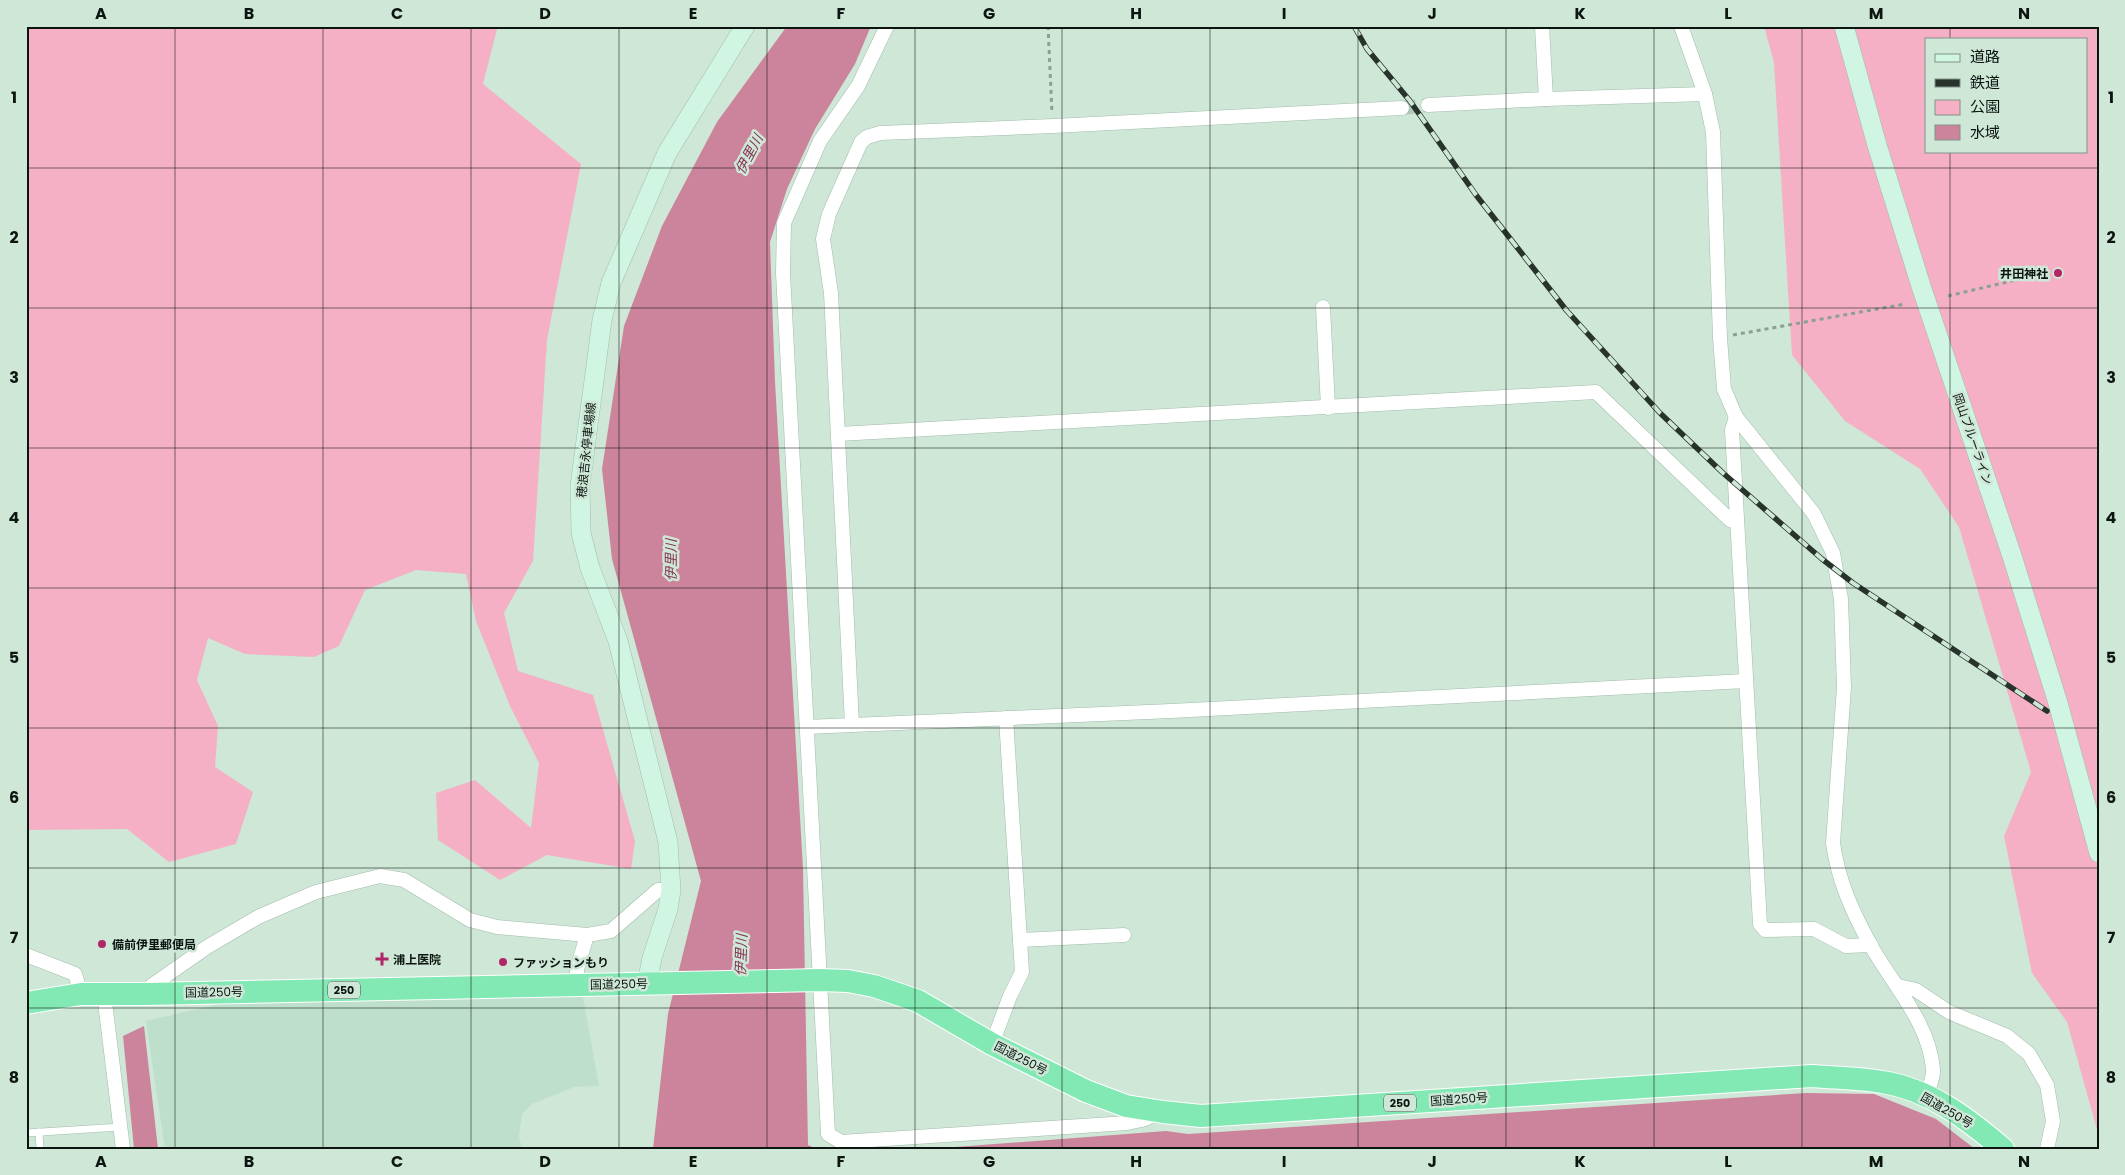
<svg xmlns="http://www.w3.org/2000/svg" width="2125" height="1175" viewBox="0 0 2125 1175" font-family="Poppins,'Noto Sans JP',sans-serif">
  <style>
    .built { fill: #bedfcb }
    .green { fill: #f5b0c6; fill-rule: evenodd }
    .water { fill: #cb849c }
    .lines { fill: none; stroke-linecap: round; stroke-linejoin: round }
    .minor-tunnel { stroke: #b1c8b9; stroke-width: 14; stroke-dasharray: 14 7; stroke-linecap: butt }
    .service-casing { stroke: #a3bcac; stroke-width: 8 }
    .minor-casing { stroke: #a3bcac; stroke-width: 15 }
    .secondary-casing { stroke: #a3bcac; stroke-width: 20 }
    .trunk-casing { stroke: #fff; stroke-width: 24 }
    .path { stroke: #8c9f93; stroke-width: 3; stroke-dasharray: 4 4; stroke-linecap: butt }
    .service { stroke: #fff; stroke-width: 7 }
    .minor { stroke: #fff; stroke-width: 14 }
    .secondary { stroke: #d0f6e3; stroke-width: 19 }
    .trunk { stroke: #82e8b4; stroke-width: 22 }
    .rail-casing { stroke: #28332c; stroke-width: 5.5 }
    .rail { stroke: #cee7d7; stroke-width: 4; stroke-dasharray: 11; stroke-linecap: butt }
    .grid { fill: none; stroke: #0c1510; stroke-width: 1; stroke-opacity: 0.55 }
    .poi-dot { fill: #b02666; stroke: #cee7d7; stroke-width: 2 }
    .labels { text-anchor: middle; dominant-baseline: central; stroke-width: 5; stroke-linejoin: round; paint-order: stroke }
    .shield { fill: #cee7d7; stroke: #46544c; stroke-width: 1 }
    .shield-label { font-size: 11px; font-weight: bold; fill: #0c1510 }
    .poi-label { font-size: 12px; font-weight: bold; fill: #0c1510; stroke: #cee7d7; text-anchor: start }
    .street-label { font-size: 12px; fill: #0c1510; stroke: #cee7d7 }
    .water-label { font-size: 14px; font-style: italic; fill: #835; stroke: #cee7d7 }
    .neatline { fill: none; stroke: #0c1510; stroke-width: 2 }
    .grid-label { font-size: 16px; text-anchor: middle; font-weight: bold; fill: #0c1510 }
  </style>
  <rect width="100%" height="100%" fill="#cee7d7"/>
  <path class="built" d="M583,997L599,1086L574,1087L532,1104L522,1114L519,1136L522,1149H165L146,1021L242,999Z"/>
  <g class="green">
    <path d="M26,26H496L497,29L483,84L581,164L547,340L533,561L504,613L518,671L593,695L635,841L631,869L547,855L500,880L438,840L436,793L475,780L531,828L539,763L510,706L476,621L466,574L416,570L365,590L339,646L314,657L245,654L208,638L197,680L218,726L215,767L253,792L236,844L169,862L127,829L26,830Z"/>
    <path d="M1764,26H2099V1137L2067,1022L2032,973L2004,836L2031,772L1959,527L1920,469L1845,421L1792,355L1774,63ZM1926,39H2086V151H1926Z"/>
  </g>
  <g class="water">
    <path d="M787,26H871L855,64L815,129L787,189L770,242L775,382L803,869L808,1145L817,1149H653L668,1014L701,881L612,559L602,469L624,326L662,226L717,122Z"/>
    <path d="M144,1026L158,1149H134L123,1036Z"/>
    <path d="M1806,1093L1874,1094L1936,1119L1975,1149H929L1166,1131L1188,1134Z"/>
  </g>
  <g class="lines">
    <path class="minor-tunnel" d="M1402,108L1428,105"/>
    <defs>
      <g id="service">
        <path d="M39,1132L40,1149"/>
        <path d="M26,1133L120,1127"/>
      </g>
      <g id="minor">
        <path d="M887,26L858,86L820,141L784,223L783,273L828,1134L841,1142L1127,1123L1142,1120L1160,1113"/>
        <path d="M1542,26L1546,99"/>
        <path d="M1681,26L1705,94L1713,132L1720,338L1724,389L1736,417L1814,514L1833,553L1841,599L1844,687L1833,843C1838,880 1852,911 1870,944C1892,984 1929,1022 1933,1069C1934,1077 1929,1088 1926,1095"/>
        <path d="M1428,105L1546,99L1705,94"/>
        <path d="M1323,307L1328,408"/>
        <path d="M1736,417L1732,430L1760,924L1765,930L1814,929L1846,946L1871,945"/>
        <path d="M838,434L1596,392L1730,520L1737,521"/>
        <path d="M852,725L831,293L823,239L829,214L861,142L867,137L880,133L1053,126L1402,108"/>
        <path d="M807,727L1171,711L1746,681"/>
        <path d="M1020,940L1124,935"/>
        <path d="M26,955L75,974L81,994"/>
        <path d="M577,984V969L587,935"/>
        <path d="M1898,986L1916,990L1949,1012L2007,1036L2029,1054L2047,1085L2053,1121L2047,1149"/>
        <path d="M104,994L123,1149"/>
        <path d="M147,994L151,986L207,947L258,917L316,892L380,876L404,880L470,920L497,927L587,935L611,931L658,890H671"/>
        <path d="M992,1044L1010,996L1022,972L1006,718"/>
      </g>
      <g id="secondary">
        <path d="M1844,26L1877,145L1922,289L2012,556L2058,703L2099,853"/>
        <path d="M647,983L652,958L668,909L671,890L668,842L618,641L590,568L581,533L580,486L602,320L611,283L667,153L745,26"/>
      </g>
      <path id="trunk" d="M26,1003L81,994H147L820,980L848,981L874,986L918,1001L992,1044L1086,1091L1126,1106L1163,1112L1201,1116L1812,1076C1835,1078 1859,1078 1882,1082C1929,1089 1968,1119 2003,1149"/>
    </defs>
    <use href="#service" class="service-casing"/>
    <use href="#minor" class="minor-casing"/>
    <use href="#secondary" class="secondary-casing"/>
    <use href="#trunk" class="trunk-casing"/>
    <g class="path">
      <path d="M1048,26L1052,113"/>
      <path d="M1948,296L2037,275"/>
      <path d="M1733,335L1905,304"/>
    </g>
    <use href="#service" class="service"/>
    <use href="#minor" class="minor"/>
    <use href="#secondary" class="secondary"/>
    <use href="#trunk" class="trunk"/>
    <defs>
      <path id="rail" d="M1354,26L1367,49L1410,101L1476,195L1567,311L1660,413L1723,473L1822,559L1853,583L2047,711"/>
    </defs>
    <use href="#rail" class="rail-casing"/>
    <use href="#rail" class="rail"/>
  </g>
  <path class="grid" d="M175,26V1149M323,26V1149M471,26V1149M619,26V1149M767,26V1149M915,26V1149M1062,26V1149M1210,26V1149M1358,26V1149M1506,26V1149M1654,26V1149M1802,26V1149M1950,26V39M1950,151V1149M26,168H2099M26,308H2099M26,448H2099M26,588H2099M26,728H2099M26,868H2099M26,1008H2099"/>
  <g class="poi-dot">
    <circle cx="2058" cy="273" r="5"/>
    <circle cx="102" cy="944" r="5"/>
    <path d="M379.5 951.5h5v5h5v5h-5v5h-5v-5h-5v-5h5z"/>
    <circle cx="503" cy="962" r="5"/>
  </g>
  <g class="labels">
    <g class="shield">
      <rect x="328" y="981.5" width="32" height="17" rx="4"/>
      <rect x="1384" y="1094.5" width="32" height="17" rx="4"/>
    </g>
    <g class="shield-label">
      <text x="344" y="990">250</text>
      <text x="1400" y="1103">250</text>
    </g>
    <g class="poi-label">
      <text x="2048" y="273" text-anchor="end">井田神社</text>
      <text x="112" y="944">備前伊里郵便局</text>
      <text x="393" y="959">浦上医院</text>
      <text x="513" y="962">ファッションもり</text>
    </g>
    <g class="street-label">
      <text transform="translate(1973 439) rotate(71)">岡山ブルーライン</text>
      <text transform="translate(586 450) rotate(-84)">穂浪吉永停車場線</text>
      <text transform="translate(619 984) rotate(-1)">国道250号</text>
      <text transform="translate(214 992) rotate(-1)">国道250号</text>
      <text transform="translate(1021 1058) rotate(27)">国道250号</text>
      <text transform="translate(1459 1099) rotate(-4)">国道250号</text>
      <text transform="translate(1947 1110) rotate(30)">国道250号</text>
    </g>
    <g class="water-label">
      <text transform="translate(749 154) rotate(-62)">伊里川</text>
      <text transform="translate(671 560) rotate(-90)">伊里川</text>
      <text transform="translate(741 955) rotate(-88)">伊里川</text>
    </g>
  </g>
  <rect width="2125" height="1175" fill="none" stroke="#cee7d7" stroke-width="55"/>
  <rect x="1925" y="38" width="162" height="115" fill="#cee7d7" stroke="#809387"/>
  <rect x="1935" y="54" width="25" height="8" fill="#d0f6e3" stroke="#809387"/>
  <text x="1970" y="62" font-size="15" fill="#0c1510">道路</text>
  <rect x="1935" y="79" width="25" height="8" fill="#28332c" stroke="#809387"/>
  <text x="1970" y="88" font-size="15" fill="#0c1510">鉄道</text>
  <rect x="1935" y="100" width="25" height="15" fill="#f5b0c6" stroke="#809387"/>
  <text x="1970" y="112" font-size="15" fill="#0c1510">公園</text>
  <rect x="1935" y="125" width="25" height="15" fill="#cb849c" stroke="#809387"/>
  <text x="1970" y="138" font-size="15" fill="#0c1510">水域</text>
  <rect x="28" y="28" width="2070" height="1120" class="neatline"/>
  <g class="grid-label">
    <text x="101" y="19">A</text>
    <text x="249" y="19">B</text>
    <text x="397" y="19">C</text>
    <text x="545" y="19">D</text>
    <text x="693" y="19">E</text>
    <text x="841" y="19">F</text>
    <text x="989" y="19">G</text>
    <text x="1136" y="19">H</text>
    <text x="1284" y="19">I</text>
    <text x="1432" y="19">J</text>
    <text x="1580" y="19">K</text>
    <text x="1728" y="19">L</text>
    <text x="1876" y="19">M</text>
    <text x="2024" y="19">N</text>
    <text x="14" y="103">1</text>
    <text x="2111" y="103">1</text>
    <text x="14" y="243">2</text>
    <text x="2111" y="243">2</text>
    <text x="14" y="383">3</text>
    <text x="2111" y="383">3</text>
    <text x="14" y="523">4</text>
    <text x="2111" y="523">4</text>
    <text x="14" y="663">5</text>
    <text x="2111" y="663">5</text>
    <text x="14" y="803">6</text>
    <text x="2111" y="803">6</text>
    <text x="14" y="943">7</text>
    <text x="2111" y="943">7</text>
    <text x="14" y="1083">8</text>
    <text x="2111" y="1083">8</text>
    <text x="101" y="1167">A</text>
    <text x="249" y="1167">B</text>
    <text x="397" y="1167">C</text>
    <text x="545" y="1167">D</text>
    <text x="693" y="1167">E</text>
    <text x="841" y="1167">F</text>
    <text x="989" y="1167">G</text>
    <text x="1136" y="1167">H</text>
    <text x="1284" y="1167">I</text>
    <text x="1432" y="1167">J</text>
    <text x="1580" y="1167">K</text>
    <text x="1728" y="1167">L</text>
    <text x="1876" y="1167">M</text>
    <text x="2024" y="1167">N</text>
  </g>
</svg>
